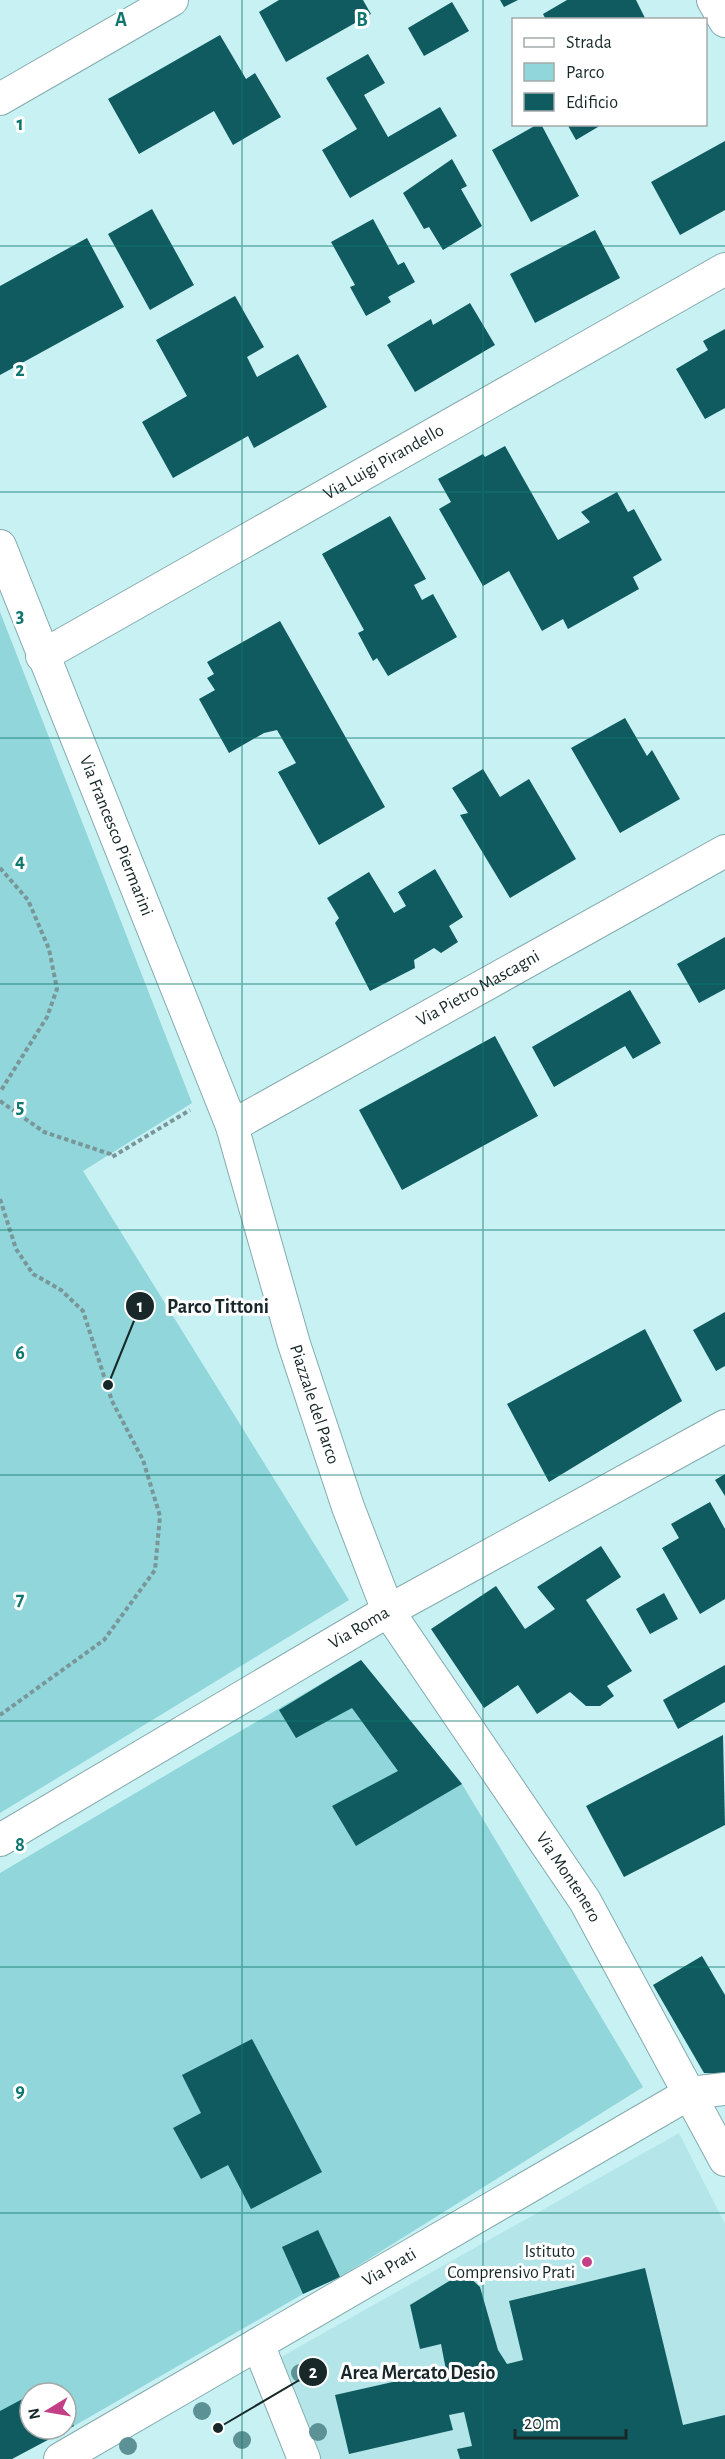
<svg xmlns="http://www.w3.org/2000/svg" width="725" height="2459" viewBox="0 0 725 2459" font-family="'Alegreya Sans',sans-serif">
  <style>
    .built { fill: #b4e6e9 }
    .green { fill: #90d6da; fill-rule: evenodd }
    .building { fill: #0f5b60 }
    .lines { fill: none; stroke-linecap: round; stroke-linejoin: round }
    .street-casing { stroke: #84aaad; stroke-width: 34 }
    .path { stroke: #799799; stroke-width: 4; stroke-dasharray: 4.5 3; stroke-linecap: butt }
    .street { stroke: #fff; stroke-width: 32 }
    .tree { fill: #5c9295 }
    .grid { fill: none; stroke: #0f766e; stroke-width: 1.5; stroke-opacity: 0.55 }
    .poi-dot { fill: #c34086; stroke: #fff; stroke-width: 2 }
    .labels { text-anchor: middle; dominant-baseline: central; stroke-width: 6; stroke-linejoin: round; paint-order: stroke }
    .street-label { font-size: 18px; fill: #182829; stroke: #fff }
    .poi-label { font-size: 18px; fill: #182829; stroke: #fff; text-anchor: end }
    .grid-label { font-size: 20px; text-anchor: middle; font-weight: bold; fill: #0f766e; stroke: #fff; stroke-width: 6; stroke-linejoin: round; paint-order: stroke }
    .leader { fill: none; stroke: #182829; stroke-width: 2 }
    .callout-dot { fill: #182829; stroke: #fff; stroke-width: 2 }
    .mark-label { font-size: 18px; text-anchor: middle; font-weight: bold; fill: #fff }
    .callout-label { font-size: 20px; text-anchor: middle; font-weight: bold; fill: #182829; stroke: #fff; stroke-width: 6; stroke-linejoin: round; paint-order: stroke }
  </style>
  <rect width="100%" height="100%" fill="#c8f1f4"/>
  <path class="built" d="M679,2133L725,2224V2459H321L281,2357Z"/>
  <g class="green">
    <path d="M0,612L192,1103L83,1171L349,1600L0,1813Z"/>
    <path d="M361,1660L462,1784L643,2087L340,2277L303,2294L74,2426L12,2459H0V1873ZM30,2393H66V2429H30Z"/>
  </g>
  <g class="building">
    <path d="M279,0H363L371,14L286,62L259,12Z"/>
    <path d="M500,0H518L504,7Z"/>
    <path d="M567,0H636L646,20H546L543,14Z"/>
    <path d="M452,2L469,31L424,56L408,28Z"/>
    <path d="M220,35L246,79L255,73L281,117L233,145L214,111L139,154L108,99Z"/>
    <path d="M368,54L385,83L364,95L388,137L440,107L457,136L350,198L322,150L357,129L326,78Z"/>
    <path d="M538,124H541L579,196L531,222L492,150Z"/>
    <path d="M567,124H603L576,140Z"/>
    <path d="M725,141V210L680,235L651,182Z"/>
    <path d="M452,159L467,186L461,189L482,226L443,250L429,227L424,229L403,193Z"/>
    <path d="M152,209L194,285L150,310L108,234Z"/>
    <path d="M373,219L398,265L404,262L415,282L388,297L391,302L366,316L350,287L355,285L331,242Z"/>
    <path d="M595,230L620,278L535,323L510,274Z"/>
    <path d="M87,238L124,307L0,375V286Z"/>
    <path d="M235,296L264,347L247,357L257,377L298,354L327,407L254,448L248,436L173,478L142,422L187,396L156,340Z"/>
    <path d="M470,303L495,345L415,392L387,345L431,319L433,325Z"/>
    <path d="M725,329V408L705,419L676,369L708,350L703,341Z"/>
    <path d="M505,446L558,540L590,522L581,512L617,492L628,512L634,509L662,560L633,577L639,589L568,629L563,619L542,631L509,571L483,586L439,509L451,502L438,479L483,454L485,457Z"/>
    <path d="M390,516L426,579L414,585L422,600L433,594L457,637L388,676L377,658L373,661L358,633L364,630L322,554Z"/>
    <path d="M280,621L385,807L319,845L278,772L296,763L277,730L264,733L229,753L199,699L215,690L207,678L214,674L207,662Z"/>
    <path d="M625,718L647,756L652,750L680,799L620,833L571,748Z"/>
    <path d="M483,769L500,797L529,779L576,859L510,898L460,815L468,813L452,788Z"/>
    <path d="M435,869L463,917L449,926L458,942L441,953L434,948L414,960L415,968L370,991L335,923L339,918L327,898L369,872L394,913L406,906L398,892Z"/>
    <path d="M725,937V989L699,1003L677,964Z"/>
    <path d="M630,990L661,1043L633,1059L625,1046L554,1087L532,1047Z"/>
    <path d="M495,1036L538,1116L402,1190L359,1110Z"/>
    <path d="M725,1312V1366L716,1371L693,1330Z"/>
    <path d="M645,1329L682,1401L549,1482L507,1404Z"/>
    <path d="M725,1474V1496L715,1480Z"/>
    <path d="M710,1502L725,1529V1599L700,1614L662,1548L679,1538L671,1524Z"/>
    <path d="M601,1546L621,1577L586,1600L632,1671L607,1686L614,1696L600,1706H586L570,1692L537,1714L518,1685L484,1708L431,1629L496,1586L525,1629L555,1609L537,1587Z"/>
    <path d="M664,1593L678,1619L650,1634L636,1609Z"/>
    <path d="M361,1660L462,1784L356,1846L332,1806L398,1771L352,1708L296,1738L279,1710Z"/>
    <path d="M725,1665V1702L678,1729L663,1700Z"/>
    <path d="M723,1735L725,1825L624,1877L586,1806Z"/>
    <path d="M702,1956L725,1995V2074L704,2073L653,1985Z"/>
    <path d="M252,2039L322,2172L251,2209L228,2165L201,2179L173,2128L201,2113L182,2075Z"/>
    <path d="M318,2230L340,2277L303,2294L282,2247Z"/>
    <path d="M645,2268L683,2425L725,2415V2459H460L457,2449L472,2446L464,2412L449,2415L453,2430L349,2454L335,2395L446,2370L441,2344L420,2349L410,2305L464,2272L480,2287L498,2350L507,2364L523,2360L509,2301Z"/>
    <path d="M52,2384L56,2393H35Z"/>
    <path d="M30,2395V2429H66V2412L74,2426L12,2459H0V2411Z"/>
  </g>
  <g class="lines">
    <defs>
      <g id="street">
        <path d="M713,0L725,21"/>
        <path d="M0,99L172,0"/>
        <path id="s1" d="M0,546L232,1126L294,1344L348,1507L388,1611L585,1901L725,2160"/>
        <path id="s2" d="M42,656L725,269"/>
        <path id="s3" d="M232,1126L725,851"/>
        <path id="s4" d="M0,1840L388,1611L725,1426"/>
        <path d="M258,2344L304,2459"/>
        <path id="s5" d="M60,2459L690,2093L725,2089"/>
      </g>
    </defs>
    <use href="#street" class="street-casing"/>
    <g class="path">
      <path d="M0,868L28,900L49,949L57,989L47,1017L0,1092"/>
      <path d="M0,1101L44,1132L110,1154L112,1157L190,1110"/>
      <path d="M0,1199L16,1249L33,1274L61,1290L83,1311L112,1401L143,1460L160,1516L155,1570L104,1640L0,1715"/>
    </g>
    <use href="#street" class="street"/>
  </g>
  <g class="tree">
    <circle cx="300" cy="2373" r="9"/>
    <circle cx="202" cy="2411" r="9"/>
    <circle cx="318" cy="2432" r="9"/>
    <circle cx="242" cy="2440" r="9"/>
    <circle cx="128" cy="2446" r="9"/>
  </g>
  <path class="grid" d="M242,0V2459M483,0V2459M0,246H725M0,492H725M0,738H725M0,984H725M0,1230H725M0,1475H725M0,1721H725M0,1967H725M0,2213H725"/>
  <circle class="poi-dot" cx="587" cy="2262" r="6"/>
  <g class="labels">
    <g class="street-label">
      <text stroke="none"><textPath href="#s2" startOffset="393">Via Luigi Pirandello</textPath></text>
      <text stroke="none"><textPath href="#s1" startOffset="312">Via Francesco Piermarini</textPath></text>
      <text stroke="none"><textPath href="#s3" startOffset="282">Via Pietro Mascagni</textPath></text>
      <text stroke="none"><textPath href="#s1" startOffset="915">Piazzale del Parco</textPath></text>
      <text stroke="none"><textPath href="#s4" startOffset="417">Via Roma</textPath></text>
      <text stroke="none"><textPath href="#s1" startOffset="1456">Via Montenero</textPath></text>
      <text stroke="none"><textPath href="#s5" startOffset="381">Via Prati</textPath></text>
    </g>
    <g class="poi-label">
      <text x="575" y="2252">Istituto<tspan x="575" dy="21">Comprensivo Prati</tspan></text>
    </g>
  </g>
  <g class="grid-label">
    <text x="121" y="26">A</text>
    <text x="362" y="26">B</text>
    <text x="20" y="130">1</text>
    <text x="20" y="376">2</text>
    <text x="20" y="622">3</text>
    <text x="20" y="867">4</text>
    <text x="20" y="1113">5</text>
    <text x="20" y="1359">6</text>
    <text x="20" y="1605">7</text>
    <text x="20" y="1851">8</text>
    <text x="20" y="2097">9</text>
  </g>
  <path class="leader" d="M108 1385L140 1306M218 2428L313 2372"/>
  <g class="callout-dot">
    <circle cx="108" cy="1385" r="6"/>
    <circle cx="218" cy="2428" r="6"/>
    <circle cx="140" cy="1306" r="15"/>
    <circle cx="313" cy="2372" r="15"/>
  </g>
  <g class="mark-label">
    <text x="140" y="1312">1</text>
    <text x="313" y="2378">2</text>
  </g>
  <g class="callout-label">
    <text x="218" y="1313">Parco Tittoni</text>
    <text x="418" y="2379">Area Mercato Desio</text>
  </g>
  <rect x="512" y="18" width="195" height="108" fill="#ffffff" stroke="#a3a9a9" stroke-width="1.5"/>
  <rect x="524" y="38" width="30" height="9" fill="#ffffff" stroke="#a3a9a9" stroke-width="1.5"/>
  <text x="566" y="48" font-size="18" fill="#182829">Strada</text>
  <rect x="524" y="63" width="30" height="18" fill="#90d6da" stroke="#a3a9a9" stroke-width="1.5"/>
  <text x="566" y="78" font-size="18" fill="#182829">Parco</text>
  <rect x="524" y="93" width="30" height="18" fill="#0f5b60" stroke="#a3a9a9" stroke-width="1.5"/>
  <text x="566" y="108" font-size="18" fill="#182829">Edificio</text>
  <g transform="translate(48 2411) rotate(259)"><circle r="28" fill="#ffffff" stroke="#a3a9a9" stroke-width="1.5"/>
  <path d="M0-4.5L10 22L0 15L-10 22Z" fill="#c34086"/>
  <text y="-9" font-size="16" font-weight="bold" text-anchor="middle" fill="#182829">N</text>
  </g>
  <path d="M515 2429v9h111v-9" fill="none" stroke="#182829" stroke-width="3"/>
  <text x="524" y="2429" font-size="18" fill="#182829" stroke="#ffffff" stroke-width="4.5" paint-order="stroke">20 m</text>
</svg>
